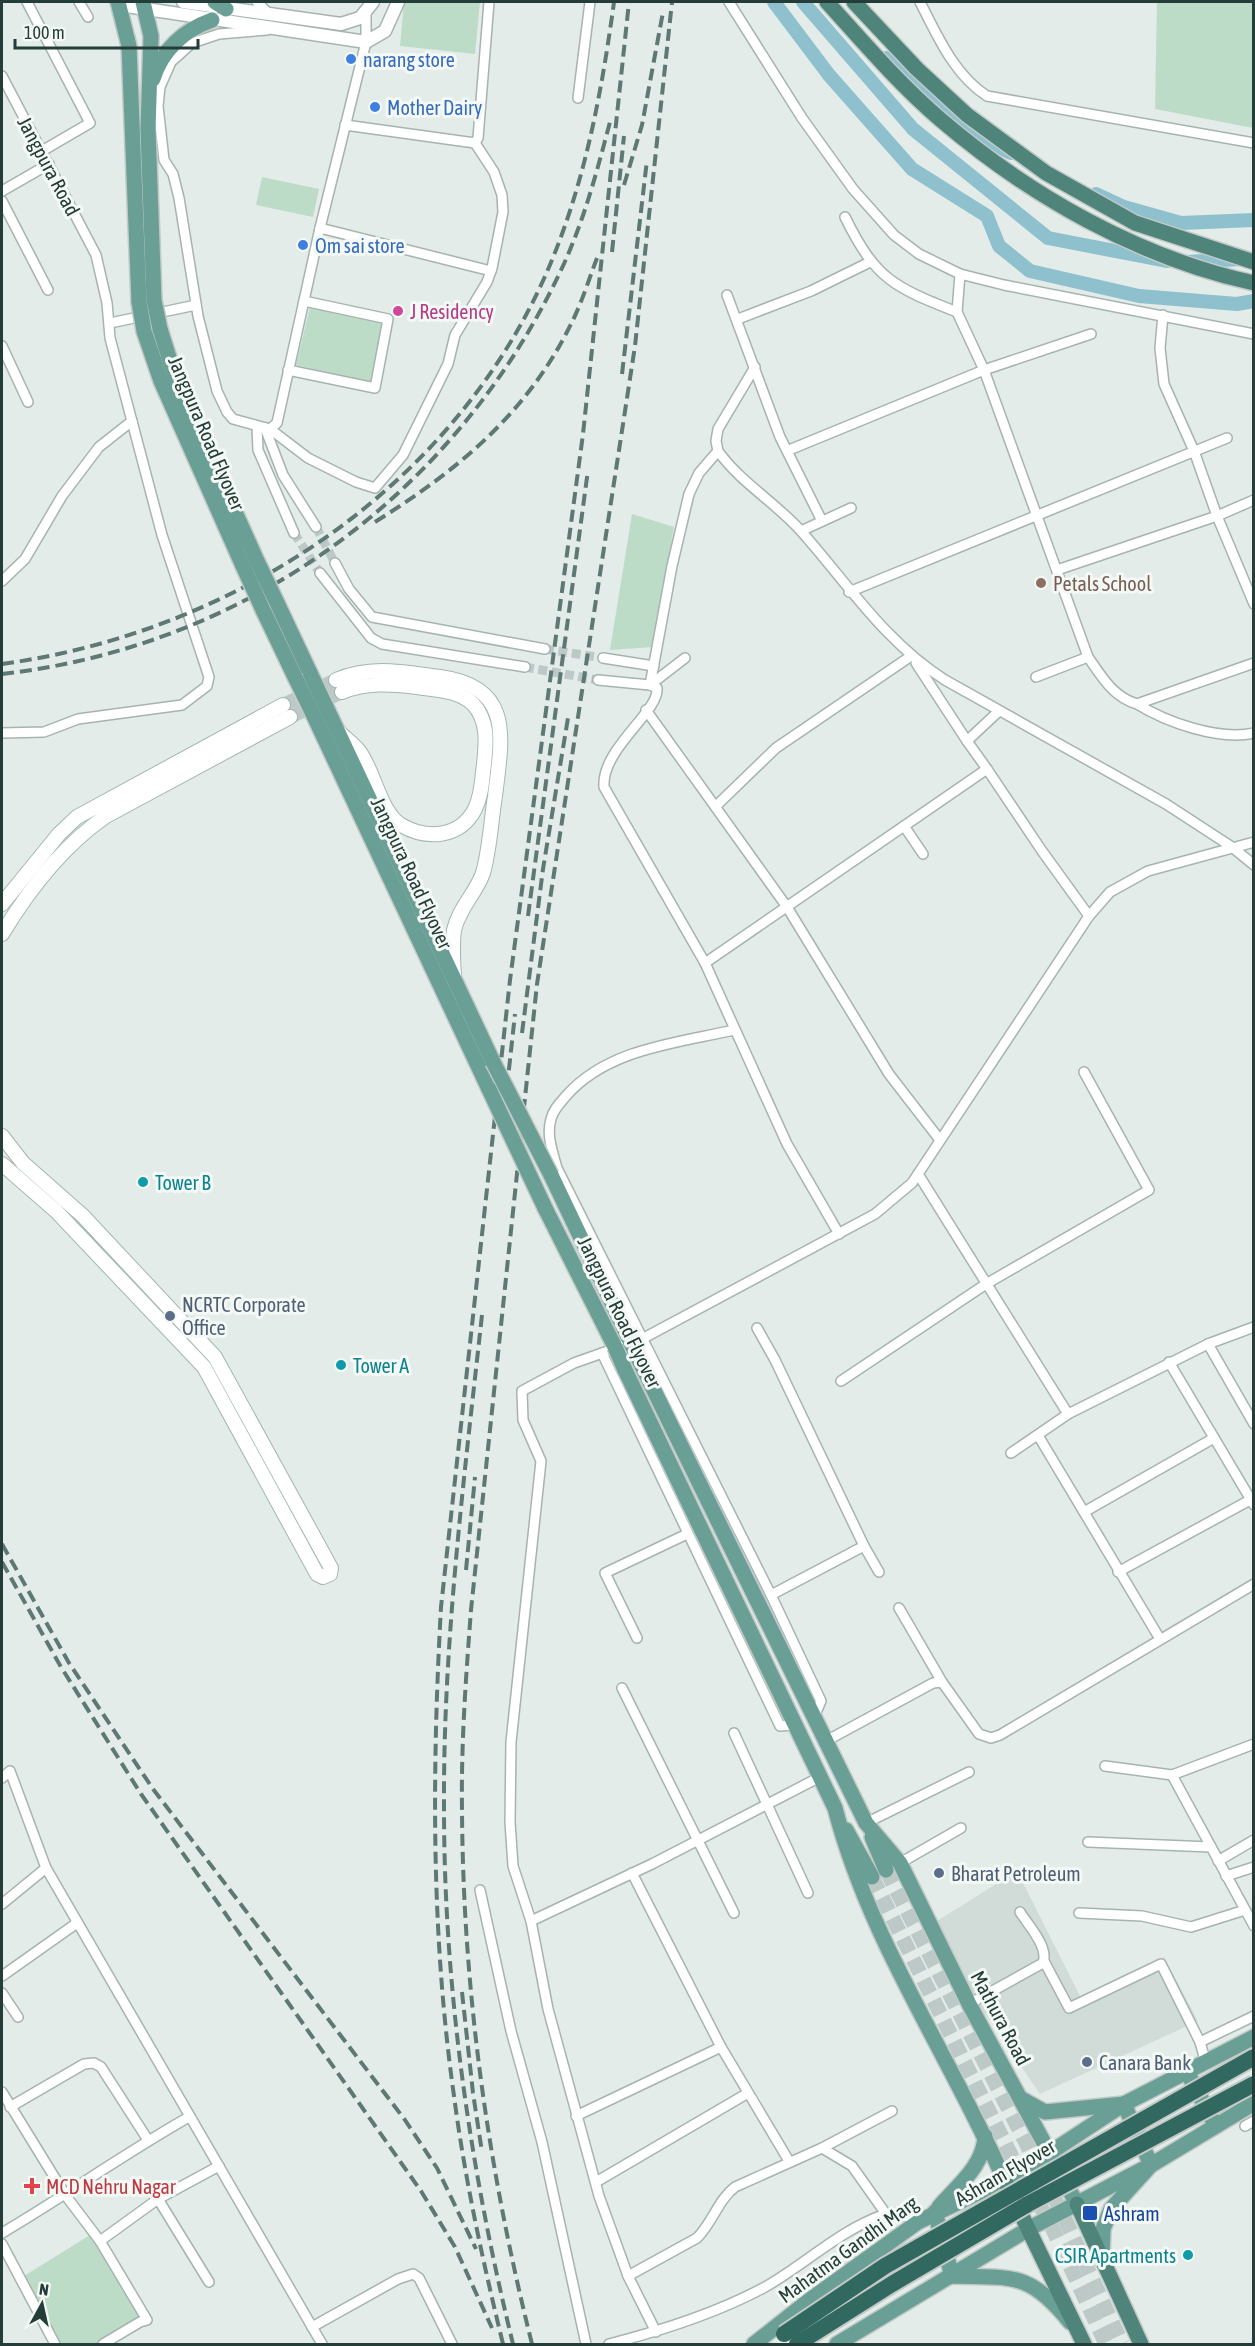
<svg xmlns="http://www.w3.org/2000/svg" width="1255" height="2346" viewBox="0 0 1255 2346" font-family="'Asap Condensed',sans-serif">
  <style>
    .built { fill: #d1dcd8 }
    .green { fill: #bddcc8 }
    .lines { fill: none; stroke-linecap: round; stroke-linejoin: round }
    .canal { stroke: #8ec0ce; stroke-width: 14 }
    .minor-tunnel { stroke: #bdc9c6; stroke-width: 9; stroke-dasharray: 9 4.5; stroke-linecap: butt }
    .secondary-tunnel { stroke: #bdc9c6; stroke-width: 14; stroke-dasharray: 14 7; stroke-linecap: butt }
    .primary-tunnel { stroke: #bdc9c6; stroke-width: 15; stroke-dasharray: 15 8; stroke-linecap: butt }
    .minor-casing { stroke: #a6b4b0; stroke-width: 12 }
    .tertiary-casing { stroke: #a6b4b0; stroke-width: 15 }
    .secondary-casing { stroke: #a2b7b1; stroke-width: 16 }
    .primary-casing { stroke: #c2c9c7; stroke-width: 18 }
    .trunk-casing { stroke: #c2c9c7; stroke-width: 18 }
    .minor { stroke: #fff; stroke-width: 9 }
    .tertiary { stroke: #fff; stroke-width: 12 }
    .secondary { stroke: #fff; stroke-width: 14 }
    .primary { stroke: #6a9f95; stroke-width: 15 }
    .trunk { stroke: #4e847a; stroke-width: 15 }
    .rail { stroke: #5e7873; stroke-width: 4; stroke-dasharray: 12 6; stroke-linecap: butt }
    .primary-bridge-casing { stroke: #c2c9c7; stroke-width: 18; stroke-linecap: butt }
    .motorway-bridge-casing { stroke: #c2c9c7; stroke-width: 20; stroke-linecap: butt }
    .primary-bridge { stroke: #6a9f95; stroke-width: 15 }
    .motorway-bridge { stroke: #316860; stroke-width: 16 }
    .shop-dot { fill: #3f7fe0; stroke: #f4f9f6; stroke-width: 2 }
    .hotel-dot { fill: #d1479c; stroke: #f4f9f6; stroke-width: 2 }
    .education-dot { fill: #8d6e63; stroke: #f4f9f6; stroke-width: 2 }
    .culture-dot { fill: #0f9aa8; stroke: #f4f9f6; stroke-width: 2 }
    .service-dot { fill: #5c6f8a; stroke: #f4f9f6; stroke-width: 2 }
    .health-dot { fill: #e0444e; stroke: #f4f9f6; stroke-width: 2 }
    .transit-dot { fill: #1a4fb4; stroke: #f4f9f6; stroke-width: 2 }
    .labels { text-anchor: middle; dominant-baseline: central; stroke-width: 6; stroke-linejoin: round; paint-order: stroke }
    .shop-label { font-size: 20px; fill: #366cbe; stroke: #f4f9f6; text-anchor: start }
    .street-label { font-size: 20px; fill: #243d38; stroke: #f4f9f6 }
    .hotel-label { font-size: 20px; fill: #b23c85; stroke: #f4f9f6; text-anchor: start }
    .education-label { font-size: 20px; fill: #785e54; stroke: #f4f9f6; text-anchor: start }
    .culture-label { font-size: 20px; fill: #0d838f; stroke: #f4f9f6; text-anchor: start }
    .service-label { font-size: 20px; fill: #4e5e75; stroke: #f4f9f6; text-anchor: start }
    .health-label { font-size: 20px; fill: #be3a42; stroke: #f4f9f6; text-anchor: start }
    .transit-label { font-size: 20px; fill: #164399; stroke: #f4f9f6; text-anchor: start }
  </style>
  <rect width="100%" height="100%" fill="#e3ece9"/>
  <path class="built" d="M1017,1871L1083,2002L1164,1957L1198,2021L1040,2094L975,1999L937,1921Z"/>
  <g class="green">
    <path d="M404,2H480L475,54L400,46Z"/>
    <path d="M1157,2H1253V128L1155,109Z"/>
    <path d="M262,177L319,189L313,217L256,205Z"/>
    <path d="M310,307L383,322L370,383L296,365Z"/>
    <path d="M632,514L674,527L653,647L610,650Z"/>
    <path d="M90,2235L145,2316L98,2344H60L24,2276Z"/>
  </g>
  <g class="lines">
    <g class="canal">
      <path d="M774,2L829,75L912,169L987,216L999,246L1030,271L1139,296L1237,304L1254,301"/>
      <path d="M803,2L913,129L1048,238L1167,261"/>
      <path d="M886,58L973,134L1011,153"/>
      <path d="M1096,194L1124,207L1181,223L1254,220"/>
      <path d="M1186,262L1242,259"/>
    </g>
    <g class="minor-tunnel">
      <path d="M316,527L335,563"/>
      <path d="M294,533L320,573"/>
      <path d="M545,649L603,658"/>
      <path d="M525,667L598,680"/>
    </g>
    <g class="secondary-tunnel">
      <path d="M283,705L336,680"/>
      <path d="M290,717L342,692"/>
    </g>
    <g class="primary-tunnel">
      <path d="M886,1870L1064,2217L1122,2344"/>
      <path d="M872,1877L1015,2163L1050,2223L1106,2344"/>
    </g>
    <defs>
      <g id="minor">
        <path d="M27,2L90,123L42,151"/>
        <path d="M79,2L88,17"/>
        <path d="M257,2L269,14"/>
        <path d="M729,2L802,118L853,189L894,235L919,254L960,274L1004,285L1254,334"/>
        <path d="M920,2C937,35 954,75 987,96L1254,143"/>
        <path d="M267,30L219,34L192,43L171,62L160,87L158,106L164,160L173,174L179,198L198,316L217,391L227,412L233,419L270,429L308,458L356,482L375,488L403,455L448,364L455,335L487,282L492,268L503,212L502,195L494,172L475,143"/>
        <path d="M2,76L96,255L107,303L110,338L162,535L209,677L207,686L182,705L78,719L44,732L2,733"/>
        <path d="M578,98L590,2"/>
        <path d="M345,125L475,143L478,138L489,2"/>
        <path d="M2,191L49,164"/>
        <path d="M2,201L48,290"/>
        <path d="M845,217C876,280 894,287 957,312"/>
        <path d="M320,228L491,271"/>
        <path d="M960,274L957,312L984,370L1088,657C1102,677 1113,697 1137,704L1254,663"/>
        <path d="M727,295L780,437L822,521"/>
        <path d="M1163,315L1160,348L1164,384L1194,451L1217,516L1254,604"/>
        <path d="M738,319L811,291L870,262"/>
        <path d="M110,323L196,305"/>
        <path d="M2,346L28,402"/>
        <path d="M755,367L718,429L716,441L718,451C740,482 776,503 801,531C847,583 886,643 945,680L1166,804L1232,847L1254,865"/>
        <path d="M288,370L375,388L388,319L304,301"/>
        <path d="M257,427L258,450L294,533"/>
        <path d="M265,428L283,475L316,527"/>
        <path d="M270,429L277,423L320,228L366,42V11"/>
        <path d="M789,450L984,370L1091,334"/>
        <path d="M801,531L851,508"/>
        <path d="M335,563L349,589L372,617L545,649"/>
        <path d="M1057,570L1217,516L1254,500"/>
        <path d="M320,573L371,638L382,644L525,667"/>
        <path d="M2,581L25,559L62,496L99,447L132,421"/>
        <path d="M849,592L1227,438"/>
        <path d="M603,658L654,666"/>
        <path d="M685,658L650,685L657,688C660,711 601,749 604,787L705,963L787,1144L839,1234"/>
        <path d="M916,663L967,741"/>
        <path d="M1036,677L1088,657"/>
        <path d="M598,680L650,685L672,566L689,494L699,473L718,451"/>
        <path d="M1137,704C1166,722 1219,741 1254,733"/>
        <path d="M646,710L787,907L889,1074L940,1140"/>
        <path d="M987,769L1042,851L1089,916"/>
        <path d="M716,806L776,748L911,656"/>
        <path d="M904,826L923,854"/>
        <path d="M705,963L987,769L967,741L999,711"/>
        <path d="M734,1030C676,1043 607,1049 566,1096C560,1103 553,1110 551,1119C546,1135 553,1153 557,1168L771,1595L821,1701L814,1717"/>
        <path d="M918,1174L1068,1414"/>
        <path d="M757,1328L775,1360L864,1546L771,1595"/>
        <path d="M1208,1344L1254,1424"/>
        <path d="M602,1353L780,1726L793,1725"/>
        <path d="M1169,1362L1254,1505"/>
        <path d="M841,1381L986,1284L1149,1190L1084,1072"/>
        <path d="M1039,1437L1160,1639"/>
        <path d="M1011,1453L1068,1414L1208,1344L1254,1327"/>
        <path d="M1084,1512L1214,1438"/>
        <path d="M864,1546L879,1572"/>
        <path d="M1118,1572L1250,1500"/>
        <path d="M899,1608L942,1682"/>
        <path d="M637,1638L605,1573L687,1534"/>
        <path d="M622,1688L734,1913"/>
        <path d="M734,1733L808,1893"/>
        <path d="M826,1741L933,1683L942,1682L979,1734L991,1738L1000,1735L1254,1584"/>
        <path d="M1105,1766L1172,1775L1254,1926"/>
        <path d="M1172,1775L1254,1744"/>
        <path d="M2,1778L10,1771L46,1868L322,2344"/>
        <path d="M866,1823L969,1772"/>
        <path d="M1088,1842L1211,1847"/>
        <path d="M1218,1861L1254,1840"/>
        <path d="M900,1863L961,1828"/>
        <path d="M632,1873L721,2047L789,2161"/>
        <path d="M1226,1876L1254,1867"/>
        <path d="M480,1890L511,2031L542,2142L586,2344"/>
        <path d="M2,1904L46,1868"/>
        <path d="M1079,1913L1142,1916L1191,1927L1245,1910"/>
        <path d="M531,1921L652,1864L818,1778"/>
        <path d="M1044,1961L1069,2008L1161,1964L1200,2042L1206,2063"/>
        <path d="M2,1976L77,1923"/>
        <path d="M2,1993L18,2017"/>
        <path d="M969,2004L1043,1963C1049,1947 1028,1925 1020,1912"/>
        <path d="M1200,2042L1254,2016"/>
        <path d="M2,2092L66,2196L100,2241L147,2320L140,2322L103,2344"/>
        <path d="M10,2107L84,2064L94,2063L101,2067L148,2140"/>
        <path d="M576,2116L721,2047"/>
        <path d="M1245,2126L1254,2121"/>
        <path d="M822,2148L852,2166L886,2214"/>
        <path d="M596,2182L748,2093"/>
        <path d="M158,2199L209,2282"/>
        <path d="M2,2233C65,2196 125,2153 189,2117"/>
        <path d="M100,2241L158,2199L219,2166"/>
        <path d="M2,2244L55,2344"/>
        <path d="M628,2276L697,2238C713,2222 718,2200 735,2187L822,2148L892,2111"/>
        <path d="M312,2327L398,2279L413,2274L419,2278L452,2344"/>
        <path d="M656,2332L628,2276L599,2196L548,2009L531,1921L513,1866L510,1822L511,1742L541,1461L523,1420L522,1391L574,1363L642,1339L767,1272L875,1214L912,1183L1089,916L1110,892L1148,871L1254,842"/>
        <path d="M609,2344C660,2331 719,2312 765,2287C804,2265 840,2230 883,2215C896,2211 907,2216 918,2222"/>
      </g>
      <g id="tertiary">
        <path d="M183,2L341,24L360,18L373,2"/>
        <path d="M120,5L366,42L385,31L398,2"/>
      </g>
      <g id="secondary">
        <path d="M336,680C371,665 403,672 440,677C514,687 502,738 495,796C491,821 490,848 483,873C476,893 459,908 454,930C452,945 453,961 454,976"/>
        <path d="M339,732C345,738 353,744 359,751C374,770 380,813 401,825C427,840 460,838 475,809C482,795 482,779 484,764C486,744 489,721 473,704C459,690 436,690 417,687C390,684 367,682 342,692"/>
        <path d="M2,904L59,834L77,817L283,705"/>
        <path d="M2,934C28,891 64,845 106,816L290,717"/>
        <path d="M2,1136L23,1163L83,1216L215,1357L331,1568L330,1574L323,1577L317,1574L204,1367L56,1211L2,1164"/>
      </g>
      <g id="primary">
        <path d="M118,2L129,46L139,302"/>
        <path d="M143,2L151,36L148,129L154,300"/>
        <path d="M215,2L226,9"/>
        <path d="M153,79C162,50 184,30 212,20"/>
        <path d="M160,329L177,383L257,561"/>
        <path d="M144,331L161,381L243,566"/>
        <path d="M278,605L310,673"/>
        <path d="M263,610L295,677"/>
        <path d="M328,711L493,1062"/>
        <path d="M314,716L489,1089"/>
        <path d="M551,1175L630,1341"/>
        <path d="M545,1208L615,1347"/>
        <path d="M640,1362L866,1823L900,1863L969,2004L1077,2204"/>
        <path d="M625,1370L835,1808C869,1940 949,2054 1003,2177"/>
        <path d="M846,1830L872,1877"/>
        <path d="M872,1837L886,1870"/>
        <path d="M1187,2072L1212,2119"/>
        <path d="M1020,2098L1045,2112L1124,2104L1151,2165L1111,2209L1103,2229L1102,2258"/>
        <path d="M939,2207C957,2186 984,2166 985,2136"/>
        <path d="M935,2212L952,2276"/>
        <path d="M952,2276C1012,2278 1029,2271 1070,2322"/>
        <path d="M754,2344L811,2299L918,2222L980,2192L1051,2152L1124,2104L1254,2037"/>
        <path d="M837,2344L1030,2228L1151,2165L1254,2103"/>
      </g>
      <g id="trunk">
        <path d="M827,2C863,42 900,85 941,120C1030,196 1139,258 1254,283"/>
        <path d="M854,2L917,69L967,115L1046,173L1135,223L1254,262"/>
        <path d="M1003,2177L1084,2344"/>
        <path d="M1077,2204L1141,2344"/>
      </g>
    </defs>
    <use href="#minor" class="minor-casing"/>
    <use href="#tertiary" class="tertiary-casing"/>
    <use href="#secondary" class="secondary-casing"/>
    <use href="#primary" class="primary-casing"/>
    <use href="#trunk" class="trunk-casing"/>
    <use href="#minor" class="minor"/>
    <use href="#tertiary" class="tertiary"/>
    <use href="#secondary" class="secondary"/>
    <use href="#primary" class="primary"/>
    <use href="#trunk" class="trunk"/>
    <g class="rail">
      <path d="M624,185L642,125L663,12"/>
      <path d="M612,252L624,136"/>
      <path d="M622,374L647,160"/>
      <path d="M375,522C458,470 528,413 572,322C582,302 589,279 597,258"/>
      <path d="M2,664C237,632 460,484 552,260C586,177 602,90 614,2"/>
      <path d="M2,674C248,646 457,493 562,268C584,221 597,171 610,122"/>
      <path d="M528,916L588,470"/>
      <path d="M522,1033L543,869L568,718"/>
      <path d="M503,1124L515,1014"/>
      <path d="M482,1315C464,1479 443,1643 444,1808C444,1990 470,2169 513,2344"/>
      <path d="M2,1544L69,1663L153,1789L405,2120L437,2168L476,2249"/>
      <path d="M2,1562L61,1667L141,1794L421,2191L455,2247L492,2328"/>
      <path d="M466,1570L475,1477"/>
      <path d="M462,1992L473,2093L482,2152"/>
      <path d="M503,2344C483,2262 465,2180 454,2096C431,1934 432,1770 441,1607L510,980L583,434L629,2"/>
      <path d="M532,2344C488,2169 463,1991 462,1810C461,1743 466,1676 471,1610L537,984L635,346L672,2"/>
    </g>
    <defs>
      <g id="primary-bridge">
        <path d="M154,300L160,329"/>
        <path d="M139,302L144,331"/>
        <path d="M257,561L278,605"/>
        <path d="M243,566L263,610"/>
        <path d="M310,673L328,711"/>
        <path d="M295,677L314,716"/>
        <path d="M493,1062L551,1175"/>
        <path d="M489,1089L545,1208"/>
        <path d="M630,1341L640,1362"/>
        <path d="M615,1347L625,1370"/>
      </g>
      <g id="motorway-bridge">
        <path d="M784,2334L885,2266L1254,2057"/>
        <path d="M797,2344L892,2284L1028,2204L1254,2084"/>
      </g>
    </defs>
    <use href="#primary-bridge" class="primary-bridge-casing"/>
    <use href="#motorway-bridge" class="motorway-bridge-casing"/>
    <use href="#primary-bridge" class="primary-bridge"/>
    <use href="#motorway-bridge" class="motorway-bridge"/>
  </g>
  <g class="shop-dot">
    <circle cx="351" cy="59" r="6"/>
    <circle cx="375" cy="107" r="6"/>
    <circle cx="303" cy="245" r="6"/>
  </g>
  <circle class="hotel-dot" cx="398" cy="311" r="6"/>
  <circle class="education-dot" cx="1041" cy="583" r="6"/>
  <g class="culture-dot">
    <circle cx="143" cy="1182" r="6"/>
    <circle cx="341" cy="1365" r="6"/>
    <circle cx="1188" cy="2255" r="6"/>
  </g>
  <g class="service-dot">
    <circle cx="170" cy="1316" r="6"/>
    <circle cx="939" cy="1873" r="6"/>
    <circle cx="1087" cy="2062" r="6"/>
  </g>
  <path class="health-dot" d="M29 2177h6v6h6v6h-6v6h-6v-6h-6v-6h6z"/>
  <rect class="transit-dot" x="1082" y="2205" width="16" height="16" rx="3"/>
  <g class="labels">
    <g class="shop-label">
      <text x="363" y="59">narang store</text>
      <text x="387" y="107">Mother Dairy</text>
      <text x="315" y="245">Om sai store</text>
    </g>
    <g class="street-label">
      <text transform="translate(49 166) rotate(62)">Jangpura Road</text>
      <text transform="translate(207 433) rotate(67)">Jangpura Road Flyover</text>
      <text transform="translate(412 873) rotate(65)">Jangpura Road Flyover</text>
      <text transform="translate(620 1312) rotate(64)">Jangpura Road Flyover</text>
      <text transform="translate(1001 2018) rotate(62)">Mathura Road</text>
      <text transform="translate(1005 2172) rotate(-30)">Ashram Flyover</text>
      <text transform="translate(848 2249) rotate(-36)">Mahatma Gandhi Marg</text>
    </g>
    <g class="hotel-label">
      <text x="410" y="311">J Residency</text>
    </g>
    <g class="education-label">
      <text x="1053" y="583">Petals School</text>
    </g>
    <g class="culture-label">
      <text x="155" y="1182">Tower B</text>
      <text x="353" y="1365">Tower A</text>
      <text x="1176" y="2255" text-anchor="end">CSIR Apartments</text>
    </g>
    <g class="service-label">
      <text x="182" y="1304">NCRTC Corporate<tspan x="182" dy="23">Office</tspan></text>
      <text x="951" y="1873">Bharat Petroleum</text>
      <text x="1099" y="2062">Canara Bank</text>
    </g>
    <g class="health-label">
      <text x="46" y="2186">MCD Nehru Nagar</text>
    </g>
    <g class="transit-label">
      <text x="1104" y="2213">Ashram</text>
    </g>
  </g>
  <rect width="1255" height="2346" fill="none" stroke="#243d38" stroke-width="6"/>
  <g transform="translate(42 2304) rotate(8)" stroke="#f4f9f6" stroke-width="4.5" paint-order="stroke">
  <path d="M0-4.5L10 22L0 15L-10 22Z" fill="#243d38"/>
  <text y="-9" font-size="16" font-weight="bold" text-anchor="middle" fill="#243d38">N</text>
  </g>
  <path d="M15 39v9h183v-9" fill="none" stroke="#243d38" stroke-width="3"/>
  <text x="24" y="39" font-size="18" fill="#243d38" stroke="#f4f9f6" stroke-width="4.5" paint-order="stroke">100 m</text>
</svg>
